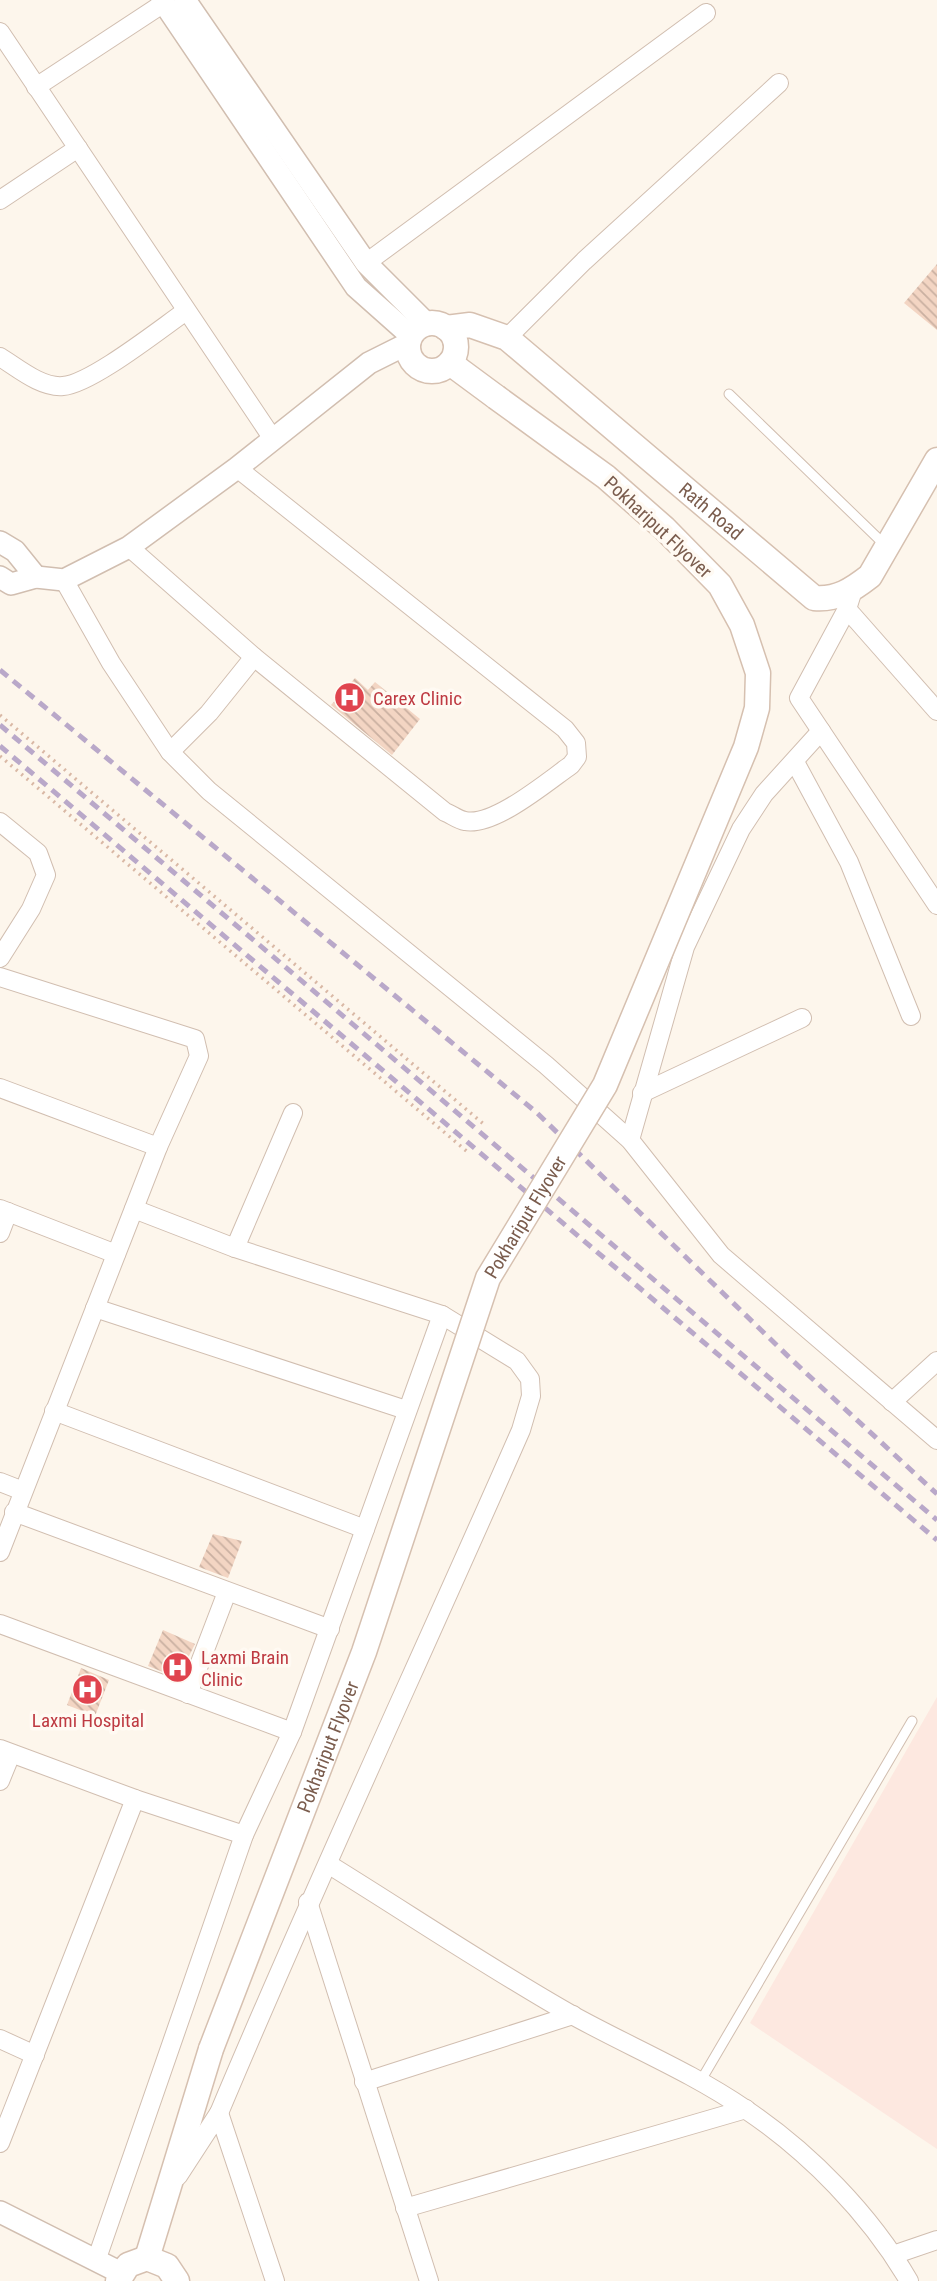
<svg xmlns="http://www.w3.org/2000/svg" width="937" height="2281" viewBox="0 0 937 2281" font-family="'Roboto Condensed',sans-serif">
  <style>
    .commercial { fill: #fde8e0 }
    .building { fill: url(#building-back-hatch) }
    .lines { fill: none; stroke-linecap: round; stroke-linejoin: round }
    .service-casing { stroke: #d1beb0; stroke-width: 11 }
    .minor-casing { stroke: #d1beb0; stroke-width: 20 }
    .tertiary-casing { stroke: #d1beb0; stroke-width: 24 }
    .secondary-casing { stroke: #d6c0b0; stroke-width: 27 }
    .path { stroke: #d9b8a5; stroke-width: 3.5; stroke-dasharray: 2 5; stroke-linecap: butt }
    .service { stroke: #fff; stroke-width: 9 }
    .minor { stroke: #fff; stroke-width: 18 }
    .tertiary { stroke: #fff; stroke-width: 21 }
    .secondary { stroke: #fff; stroke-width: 24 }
    .rail { stroke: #b9a8c9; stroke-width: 5; stroke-dasharray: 10 7; stroke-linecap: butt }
    .secondary-bridge-casing { stroke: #d6c0b0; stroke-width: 27; stroke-linecap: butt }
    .secondary-bridge { stroke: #fff; stroke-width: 24 }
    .labels { text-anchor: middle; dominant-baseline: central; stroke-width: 7; stroke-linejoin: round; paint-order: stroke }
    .street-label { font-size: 19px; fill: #7a5c4d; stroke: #fffaf3 }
    .health-label { font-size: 19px; fill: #be3a42; stroke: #fffaf3; text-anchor: start }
  </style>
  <defs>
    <pattern id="building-back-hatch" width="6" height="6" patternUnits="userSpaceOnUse" patternTransform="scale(1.75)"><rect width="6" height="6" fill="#f3d5c3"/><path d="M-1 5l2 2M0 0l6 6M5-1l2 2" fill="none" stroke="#cab0a1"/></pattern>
  </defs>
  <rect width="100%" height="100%" fill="#fdf6ec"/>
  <path class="commercial" d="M937,1697V2149L750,2023Z"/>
  <g class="building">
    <path d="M937,264V330L904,303Z"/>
    <path d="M355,678L368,690L375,682L420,719L392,755L331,705Z"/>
    <path d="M213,1534L242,1541L228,1578L199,1567Z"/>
    <path d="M163,1630L195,1644L178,1678L148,1666Z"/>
    <path d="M81,1668L109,1680L95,1716L67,1705Z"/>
  </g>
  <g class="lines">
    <defs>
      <g id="service">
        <path d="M729,394L886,546"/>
        <path d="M700,2082L912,1721"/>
      </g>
      <g id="minor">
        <path d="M0,32L273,439"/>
        <path d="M36,87L164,3"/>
        <path d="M0,200L78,148"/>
        <path d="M366,263L706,13"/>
        <path d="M507,338L584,261L779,83"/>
        <path d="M0,357C18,368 41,388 63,386C91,384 160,329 186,311"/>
        <path d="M129,547L254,657L445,812C451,814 458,820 465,821C494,827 548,781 571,765L577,757L576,743L565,729L237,468"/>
        <path d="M64,580L111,663L170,752L209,791L546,1065L630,1140L721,1255L937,1440"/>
        <path d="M853,590L847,609L799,698L937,905"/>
        <path d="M847,609L937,711"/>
        <path d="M170,752L209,713L254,657"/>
        <path d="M795,762L849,862L911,1016"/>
        <path d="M0,822L38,853L46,875L31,909L0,958"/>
        <path d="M0,977L195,1039L199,1056L158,1147L0,1552"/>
        <path d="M0,1088L158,1147"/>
        <path d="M642,1093L802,1018"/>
        <path d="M630,1140L685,947L741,829L764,794L821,731"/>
        <path d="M0,1209L116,1254"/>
        <path d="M134,1209L235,1248L442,1315L517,1361L530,1379L531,1396L521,1430C421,1658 315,1884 219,2113"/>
        <path d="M0,1233L8,1212"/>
        <path d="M235,1248L293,1113"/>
        <path d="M95,1308L406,1410"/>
        <path d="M892,1402L937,1361"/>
        <path d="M54,1411L365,1529"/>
        <path d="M0,1482L23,1491"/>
        <path d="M14,1512L330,1629"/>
        <path d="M0,1624L292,1732"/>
        <path d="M188,1694L227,1592"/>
        <path d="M0,1749L135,1799L244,1835"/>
        <path d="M0,1781L11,1754"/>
        <path d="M328,1864C409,1914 489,1968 572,2015C630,2047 691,2072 745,2109C809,2152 870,2214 909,2281"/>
        <path d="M308,1902L429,2281"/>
        <path d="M0,2039L35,2055"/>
        <path d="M364,2082L573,2015"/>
        <path d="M0,2143L135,1799"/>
        <path d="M178,2176L219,2113L275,2281"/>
        <path d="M405,2208L746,2109"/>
        <path d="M893,2255L937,2240"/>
        <path d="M96,2261L244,1835L292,1732L442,1315"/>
      </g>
      <g id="tertiary">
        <path d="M162,0L356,287L410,335"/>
        <path d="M185,0L366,263L426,323"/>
        <path d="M0,542L15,551L36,577"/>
        <path d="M0,577L11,584L36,577L64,580L129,547L237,468L369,363L407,344"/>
        <path d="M0,2212L121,2273"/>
      </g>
      <g id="secondary">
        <circle cx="432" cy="347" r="24"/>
        <path id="s1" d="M446,328L470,325L507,338L814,598C837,600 852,590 870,576L937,460"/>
        <path d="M450,363L496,397"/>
        <path d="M147,2258L211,2049"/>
        <path d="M118,2281L128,2265L147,2258L167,2266L177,2281"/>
      </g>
    </defs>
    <use href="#service" class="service-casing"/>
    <use href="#minor" class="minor-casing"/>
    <use href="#tertiary" class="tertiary-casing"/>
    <use href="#secondary" class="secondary-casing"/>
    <g class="path">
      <path d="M0,715L486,1126"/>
      <path d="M0,756L470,1154"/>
    </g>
    <use href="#service" class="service"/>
    <use href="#minor" class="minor"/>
    <use href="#tertiary" class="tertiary"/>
    <use href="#secondary" class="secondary"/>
    <g class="rail">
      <path d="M0,670L536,1112L792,1360L937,1494"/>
      <path d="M0,725L937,1520"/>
      <path d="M0,746L937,1540"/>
    </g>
    <defs>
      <g id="secondary-bridge">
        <path id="s2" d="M211,2049L364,1652L488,1278L605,1085L746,747L757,708L758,673L742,625L720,585L664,528L606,477L496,397"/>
      </g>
    </defs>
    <use href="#secondary-bridge" class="secondary-bridge-casing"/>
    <use href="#secondary-bridge" class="secondary-bridge"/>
  </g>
  <defs>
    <symbol id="hospital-disc" viewBox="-11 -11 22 22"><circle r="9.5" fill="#e0444e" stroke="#fffaf3"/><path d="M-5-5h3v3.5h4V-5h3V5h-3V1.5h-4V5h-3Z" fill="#fff"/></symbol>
  </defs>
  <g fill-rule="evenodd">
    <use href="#hospital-disc" x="332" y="680" width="35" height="35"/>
    <use href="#hospital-disc" x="160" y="1650" width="35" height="35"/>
    <use href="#hospital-disc" x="70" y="1672" width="35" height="35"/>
  </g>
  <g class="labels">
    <g class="street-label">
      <text stroke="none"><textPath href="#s1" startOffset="331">Rath Road</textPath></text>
      <text transform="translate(658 527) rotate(43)">Pokhariput Flyover</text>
      <text stroke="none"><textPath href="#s2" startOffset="891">Pokhariput Flyover</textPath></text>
      <text stroke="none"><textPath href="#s2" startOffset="324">Pokhariput Flyover</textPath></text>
    </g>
    <g class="health-label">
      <text x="373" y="698">Carex Clinic</text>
      <text x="201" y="1657">Laxmi Brain<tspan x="201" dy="22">Clinic</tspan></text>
      <text x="88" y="1720" text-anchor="middle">Laxmi Hospital</text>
    </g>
  </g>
</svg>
